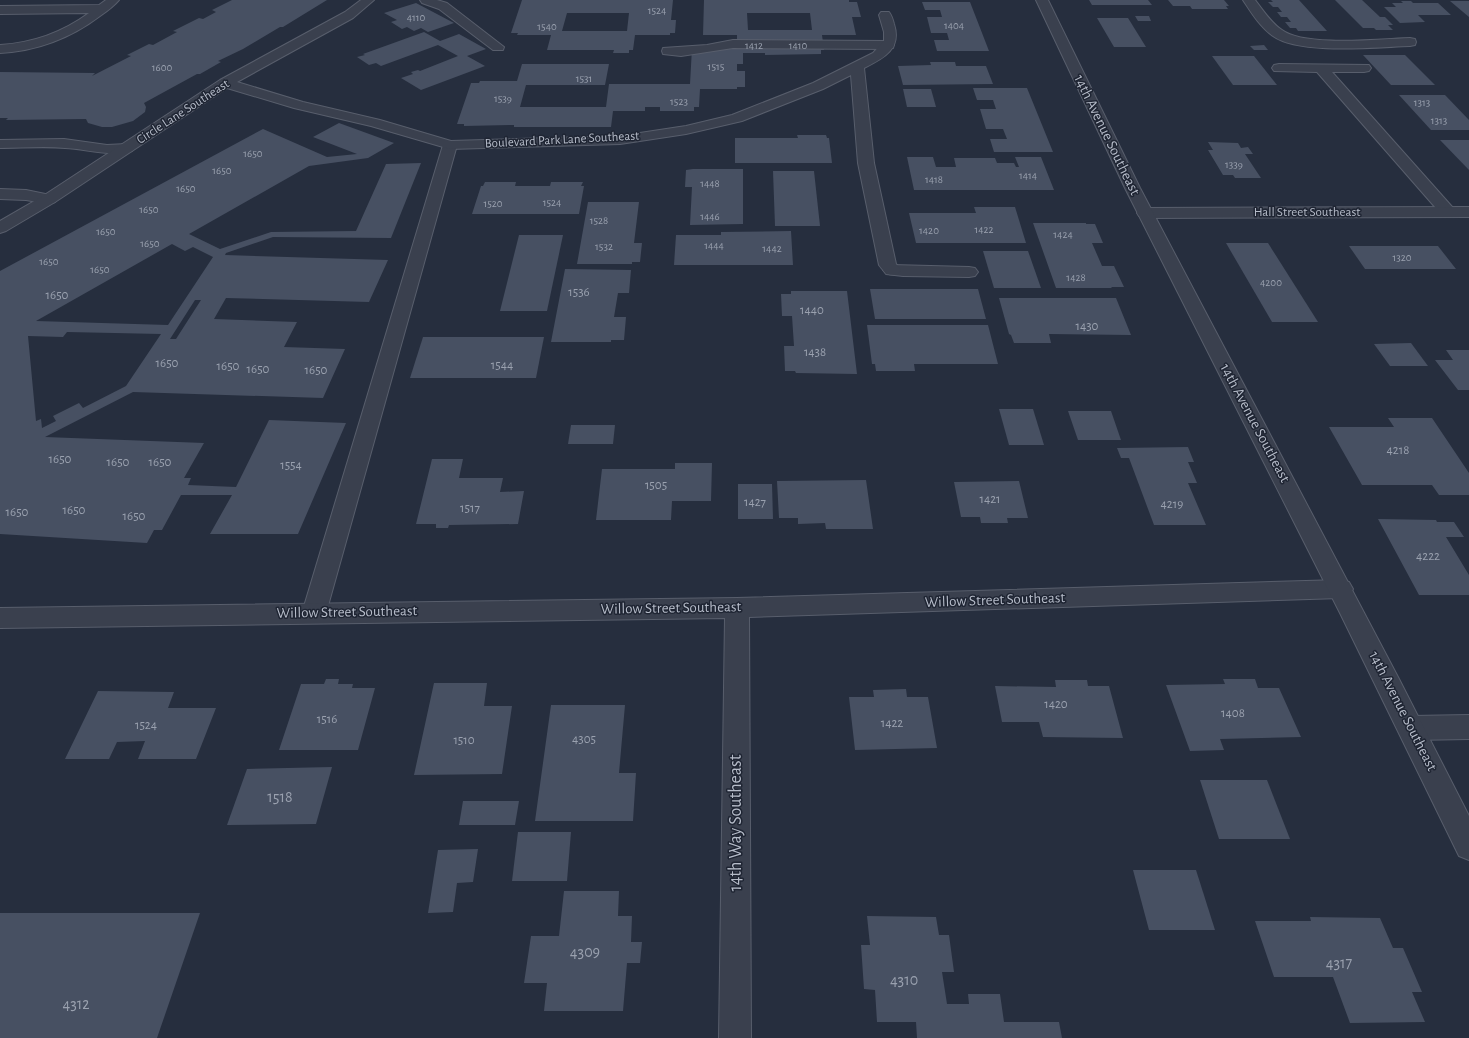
<svg xmlns="http://www.w3.org/2000/svg" width="1469" height="1038" viewBox="0 0 1469 1038" font-family="'Alegreya Sans',sans-serif">
  <style>
    .building { fill: #475062; fill-rule: evenodd }
    .lines { fill: none; stroke-linecap: round; stroke-linejoin: round }
    .service-casing { stroke: #585e6c; stroke-width: 2 }
    .minor-casing { stroke: #585e6c; stroke-width: 2 }
    .tertiary-casing { stroke: #585e6c; stroke-width: 2 }
    .service { fill: #3a404e; fill-rule: evenodd }
    .minor { fill: #3a404e; fill-rule: evenodd }
    .tertiary { fill: #3a404e; fill-rule: evenodd }
    .labels { text-anchor: middle; dominant-baseline: central; stroke-width: 3; stroke-linejoin: round; paint-order: stroke }
    .far-number-label { font-size: 11px; fill: #9aa1af }
    .far-street-label { font-size: 13px; fill: #b6bcc9; stroke: #1f2533 }
    .number-label { font-size: 13px; fill: #9aa1af }
    .street-label { font-size: 15px; fill: #b6bcc9; stroke: #1f2533 }
    .near-number-label { font-size: 16px; fill: #9aa1af }
    .near-street-label { font-size: 18px; fill: #b6bcc9; stroke: #1f2533 }
  </style>
  <rect width="100%" height="100%" fill="#262e3e"/>
  <g class="building">
    <path d="M232,0H327L283,27H280L243,49L218,61L221,62L200,74H197L144,103L146,107L145,112L133,121L112,127H102L88,123L86,119L6,120L8,118H0V72L95,73L92,76L131,56L127,55L149,44L153,45L177,32L173,31L199,18L203,19L216,12L212,10Z"/>
    <path d="M522,0H673L671,20H676L675,33H670V35H635L633,50H629V53H613L614,50H547L551,35H517L518,33H511ZM567,13H629L627,31H562Z"/>
    <path d="M704,0H849V2H857L861,17H852L856,35H822L824,50H821V54L765,55V53H743V64H737V71H745V87H737V89H700L699,107H694V111H660V107H645V111H613L611,127H514V125L464,126V124H457L471,83H479L480,81H517L522,64H609L605,85H526L520,107H606L609,84H690L692,48H737V35H703ZM747,13H810L812,30H748Z"/>
    <path d="M1089,0H1148L1152,5H1092Z"/>
    <path d="M1168,0H1224L1229,6H1226L1228,9H1192L1190,6H1173Z"/>
    <path d="M1271,0H1299L1327,31H1298L1296,28H1290L1285,22H1291L1287,17H1281L1277,12H1282L1278,7H1273L1268,2H1273Z"/>
    <path d="M1335,0H1362L1380,17H1385L1393,25H1388L1393,30H1376L1374,28H1363Z"/>
    <path d="M1401,1H1411L1413,3H1438L1451,15H1418L1425,22L1400,23L1384,7H1396L1392,3H1403Z"/>
    <path d="M1450,1H1469V17Z"/>
    <path d="M922,2H970L989,51H937L934,40H949L947,33H931L927,17H942L940,10H925Z"/>
    <path d="M416,3L454,23L428,32L421,28L414,31L407,27L402,29L391,22L397,20L384,13Z"/>
    <path d="M1135,16H1149L1151,21H1138Z"/>
    <path d="M1097,18H1128L1146,47H1114Z"/>
    <path d="M424,32L440,41L459,34L486,49L467,56L485,66L421,90L401,78L413,74L411,72L418,70L420,71L458,56L438,45L381,66L376,63L369,65L357,57L365,55L363,54Z"/>
    <path d="M1264,45L1268,50H1254L1250,46Z"/>
    <path d="M1363,55H1405L1435,85H1391Z"/>
    <path d="M1212,56H1254L1277,85H1233Z"/>
    <path d="M930,62H955L956,66H986L993,84L903,85L898,66L931,65Z"/>
    <path d="M973,88H1027L1053,152H994L990,139H1007L1003,129H986L980,109H996L993,100H977Z"/>
    <path d="M903,89H931L936,107H907Z"/>
    <path d="M1399,95H1445L1469,120V130H1431Z"/>
    <path d="M339,123L394,143L368,158L309,166L189,234L220,249L271,232L356,231L386,164L421,163L391,238L273,237L226,253L225,255L388,260L369,302L226,298L214,319L297,322L284,347L345,349L323,398L133,392L45,437L204,443L184,478H191L188,485L236,487L269,420L346,423L298,534H210L232,495H181L162,530H154L147,543L0,534V271L263,129L327,157L357,154L313,137ZM172,244L185,251L193,247L213,257L168,325L36,321ZM195,300H201L176,339H170ZM67,332L161,334L126,386L83,408L79,403L53,416L56,421L42,428L41,419L36,421L28,336L63,337Z"/>
    <path d="M797,135H826L827,138H829L832,163H735V138H798Z"/>
    <path d="M1440,140H1469V170Z"/>
    <path d="M1208,142L1238,143L1241,148L1248,147L1253,154H1245L1261,178H1235L1233,175H1223L1208,150H1213Z"/>
    <path d="M907,157H933L936,167H956L954,158H995L997,163H1014L1016,167H1019L1015,157H1041L1054,190H914Z"/>
    <path d="M693,169H743V224L690,225L692,187H685L686,170Z"/>
    <path d="M773,171H814L820,226H775Z"/>
    <path d="M485,182H516L515,186H550L551,182H583L581,186H584L579,214H472L481,186H483Z"/>
    <path d="M588,202H639L634,243H642L640,262H632V264H577Z"/>
    <path d="M974,207H1015L1026,243H916L909,213H976Z"/>
    <path d="M1033,223H1086V224H1095L1103,243H1092L1102,266H1114L1124,287H1111L1112,288H1056Z"/>
    <path d="M791,231L793,265H674L676,235H721V232Z"/>
    <path d="M519,235H563L547,311H500Z"/>
    <path d="M1226,243H1268L1318,322H1272Z"/>
    <path d="M1349,246H1438L1456,269H1365Z"/>
    <path d="M983,251H1028L1041,288H994Z"/>
    <path d="M565,269L631,270L629,293H618L614,317H626L624,340H611V342H551Z"/>
    <path d="M870,289H978L986,319H875Z"/>
    <path d="M791,291H847L857,374L796,373L795,371H785L784,346H794L792,316H782L781,294H791Z"/>
    <path d="M999,298H1116L1131,335L1049,334L1051,343H1014L1011,335L1009,334Z"/>
    <path d="M867,325H988L998,364H914L915,371H876L875,364H872Z"/>
    <path d="M423,337H544L536,378H410Z"/>
    <path d="M1411,343L1428,366H1390L1374,344Z"/>
    <path d="M1446,350H1469V390H1458L1435,360H1453Z"/>
    <path d="M999,409H1033L1044,445H1009Z"/>
    <path d="M1068,411H1111L1121,440H1078Z"/>
    <path d="M1388,418H1432L1469,473V495H1439L1432,485H1362L1329,427H1394Z"/>
    <path d="M571,425H615L613,444H568Z"/>
    <path d="M1188,447L1194,462H1188L1197,483H1188L1206,525H1154L1129,458H1121L1117,448Z"/>
    <path d="M432,459H463L459,478H503L500,492L524,491L518,524L449,525L448,528H436V524H416Z"/>
    <path d="M675,463H712L711,501H672L671,520H596L602,469H675Z"/>
    <path d="M866,480L873,529H826L825,523L798,524V518H779L777,481Z"/>
    <path d="M1019,481L1028,518H1007L1008,523H981L980,517H961L954,482Z"/>
    <path d="M738,484H772L773,519H738Z"/>
    <path d="M1378,519L1436,520L1437,522H1454L1464,537H1446L1469,575V595H1419Z"/>
    <path d="M326,679H339L338,684H353L352,688H375L358,750H279L301,684H324Z"/>
    <path d="M1223,679H1255L1258,688H1279L1301,737L1220,739L1224,750L1190,751L1166,685L1225,684Z"/>
    <path d="M1055,680H1087L1088,686H1109L1123,738L1043,737L1039,722H1002L995,686L1056,687Z"/>
    <path d="M434,683H487L484,706H512L502,774L414,775Z"/>
    <path d="M906,689L907,697H928L937,748L855,750L849,697H874L873,690Z"/>
    <path d="M98,691L174,692L168,708H216L196,759H138L145,741L117,742L109,759H65Z"/>
    <path d="M551,705H625L619,773H636L633,821H535Z"/>
    <path d="M332,767L316,824L227,825L247,769Z"/>
    <path d="M1200,780H1267L1290,839H1219Z"/>
    <path d="M463,801H519L515,825H459Z"/>
    <path d="M518,832H571L567,881H512Z"/>
    <path d="M478,849L473,882L457,883L453,912L428,913L438,850Z"/>
    <path d="M1133,870H1196L1215,930H1149Z"/>
    <path d="M564,891H619L618,916H632L631,942H642L640,963H627L623,1011H544L547,983H524L531,936H559Z"/>
    <path d="M0,913H200L157,1038H0Z"/>
    <path d="M867,916L936,917L939,935H949L954,972H942L947,1004H969L968,994H1000L1004,1022H1059L1062,1038H917L916,1022H877L875,990L864,989L861,945H870Z"/>
    <path d="M1310,917L1380,918L1393,948H1403L1422,992H1412L1425,1022L1350,1023L1333,977H1274L1255,921H1311Z"/>
  </g>
  <g class="lines">
    <defs>
      <g id="service">
        <path d="M106,0H119C114,6 107,11 100,16C71,38 37,51 0,53V45C33,43 63,32 89,13L0,14V6L99,5Z"/>
        <path d="M1243,0H1255C1263,10 1271,23 1282,30C1305,47 1380,39 1410,38L1415,39L1416,42L1415,45L1410,46C1377,47 1299,55 1273,36C1260,27 1251,12 1243,0Z"/>
        <path d="M733,40L888,41L893,42L894,45L893,48L888,49L733,48L681,56L663,54L662,51L663,48L707,45Z"/>
        <path d="M1279,64L1369,65L1371,68L1369,71L1364,72H1332L1454,209L1456,212L1454,215L1448,217L1442,215L1317,72L1274,71L1272,68L1274,65Z"/>
        <path d="M64,139L107,145L127,144L132,145L134,148L132,151C110,157 87,149 65,148C44,146 21,148 0,148V140Z"/>
        <path d="M450,141L455,142L457,145L326,613L322,620L314,623L306,620L302,613L443,145L445,142Z"/>
        <path d="M0,189L26,190L55,196L57,199L55,202L49,204L26,200L0,199Z"/>
        <path d="M892,265L969,267L975,268L978,272L975,276L969,277L903,276L886,274L883,270L886,266Z"/>
      </g>
      <g id="minor">
        <path d="M361,0H374L353,18L237,82L303,102L380,120L451,141L620,136L686,126L732,115L813,83L873,53L884,41V32L879,15L881,12H889C892,16 893,20 894,24C902,49 884,58 864,68L874,163L896,264L901,270L898,274C888,276 885,273 879,265L858,163L851,75L823,89L742,121L686,134L620,144L450,149L371,126L294,108L227,88L55,202L6,231L0,233V221L43,196L220,80L345,12Z"/>
        <path d="M420,0H437L447,3L504,47L503,50H493L439,9L422,3Z"/>
        <path d="M1469,207V217L1145,218L1139,216L1137,213L1139,210L1145,208Z"/>
        <path d="M1341,580L1349,582L1353,589L1349,596L1341,598L749,617L751,1038H719L725,618L0,628V608L737,598Z"/>
        <path d="M1469,715V739L1412,740L1403,736L1399,728L1403,720L1412,716Z"/>
      </g>
      <path id="tertiary" d="M1036,0H1048L1140,188L1399,679L1469,816V860L1459,856L1340,613L1125,188Z"/>
    </defs>
    <use href="#service" class="service-casing"/>
    <use href="#minor" class="minor-casing"/>
    <use href="#tertiary" class="tertiary-casing"/>
    <use href="#service" class="service"/>
    <use href="#minor" class="minor"/>
    <use href="#tertiary" class="tertiary"/>
  </g>
  <g class="labels">
    <g class="far-number-label">
      <text x="657" y="10">1524</text>
      <text x="416" y="17">4110</text>
      <text x="954" y="25">1404</text>
      <text x="547" y="26">1540</text>
      <text x="754" y="45">1412</text>
      <text x="798" y="45">1410</text>
      <text x="716" y="66">1515</text>
      <text x="162" y="67">1600</text>
      <text x="584" y="78">1531</text>
      <text x="503" y="98">1539</text>
      <text x="679" y="101">1523</text>
      <text x="1422" y="102">1313</text>
      <text x="1439" y="120">1313</text>
      <text x="253" y="153">1650</text>
      <text x="1234" y="164">1339</text>
      <text x="222" y="170">1650</text>
      <text x="1028" y="175">1414</text>
      <text x="934" y="179">1418</text>
      <text x="710" y="183">1448</text>
      <text x="186" y="188">1650</text>
      <text x="552" y="202">1524</text>
      <text x="493" y="203">1520</text>
      <text x="149" y="209">1650</text>
      <text x="710" y="216">1446</text>
      <text x="599" y="220">1528</text>
      <text x="984" y="229">1422</text>
      <text x="929" y="230">1420</text>
      <text x="106" y="231">1650</text>
      <text x="1063" y="234">1424</text>
      <text x="150" y="243">1650</text>
      <text x="714" y="245">1444</text>
      <text x="604" y="246">1532</text>
      <text x="772" y="248">1442</text>
      <text x="1402" y="257">1320</text>
      <text x="49" y="261">1650</text>
      <text x="100" y="269">1650</text>
      <text x="1076" y="277">1428</text>
      <text x="1271" y="282">4200</text>
    </g>
    <g class="far-street-label">
      <text transform="translate(183 112) rotate(-33)">Circle Lane Southeast</text>
      <text transform="translate(562 140) rotate(-3)">Boulevard Park Lane Southeast</text>
      <text x="1307" y="212">Hall Street Southeast</text>
    </g>
    <g class="number-label">
      <text x="579" y="292">1536</text>
      <text x="57" y="295">1650</text>
      <text x="812" y="310">1440</text>
      <text x="1087" y="326">1430</text>
      <text x="815" y="352">1438</text>
      <text x="167" y="363">1650</text>
      <text x="502" y="365">1544</text>
      <text x="228" y="366">1650</text>
      <text x="258" y="369">1650</text>
      <text x="316" y="370">1650</text>
      <text x="1398" y="450">4218</text>
      <text x="60" y="459">1650</text>
      <text x="118" y="462">1650</text>
      <text x="160" y="462">1650</text>
      <text x="291" y="465">1554</text>
      <text x="656" y="485">1505</text>
      <text x="990" y="499">1421</text>
      <text x="755" y="502">1427</text>
      <text x="1172" y="504">4219</text>
      <text x="470" y="508">1517</text>
      <text x="74" y="510">1650</text>
      <text x="17" y="512">1650</text>
      <text x="134" y="516">1650</text>
      <text x="1428" y="556">4222</text>
      <text x="1056" y="704">1420</text>
      <text x="1233" y="713">1408</text>
      <text x="327" y="719">1516</text>
      <text x="892" y="723">1422</text>
      <text x="146" y="725">1524</text>
      <text x="584" y="739">4305</text>
      <text x="464" y="740">1510</text>
    </g>
    <g class="street-label">
      <text transform="translate(1107 135) rotate(64)">14th Avenue Southeast</text>
      <text transform="translate(1255 423) rotate(62)">14th Avenue Southeast</text>
      <text transform="translate(995 600) rotate(-2)">Willow Street Southeast</text>
      <text transform="translate(671 608) rotate(-1)">Willow Street Southeast</text>
      <text transform="translate(347 612) rotate(-1)">Willow Street Southeast</text>
      <text transform="translate(1403 711) rotate(63)">14th Avenue Southeast</text>
    </g>
    <g class="near-number-label">
      <text x="280" y="797">1518</text>
      <text x="585" y="952">4309</text>
      <text x="1339" y="963">4317</text>
      <text x="904" y="980">4310</text>
      <text x="76" y="1004">4312</text>
    </g>
    <g class="near-street-label">
      <text transform="translate(736 823) rotate(-90)">14th Way Southeast</text>
    </g>
  </g>
</svg>
